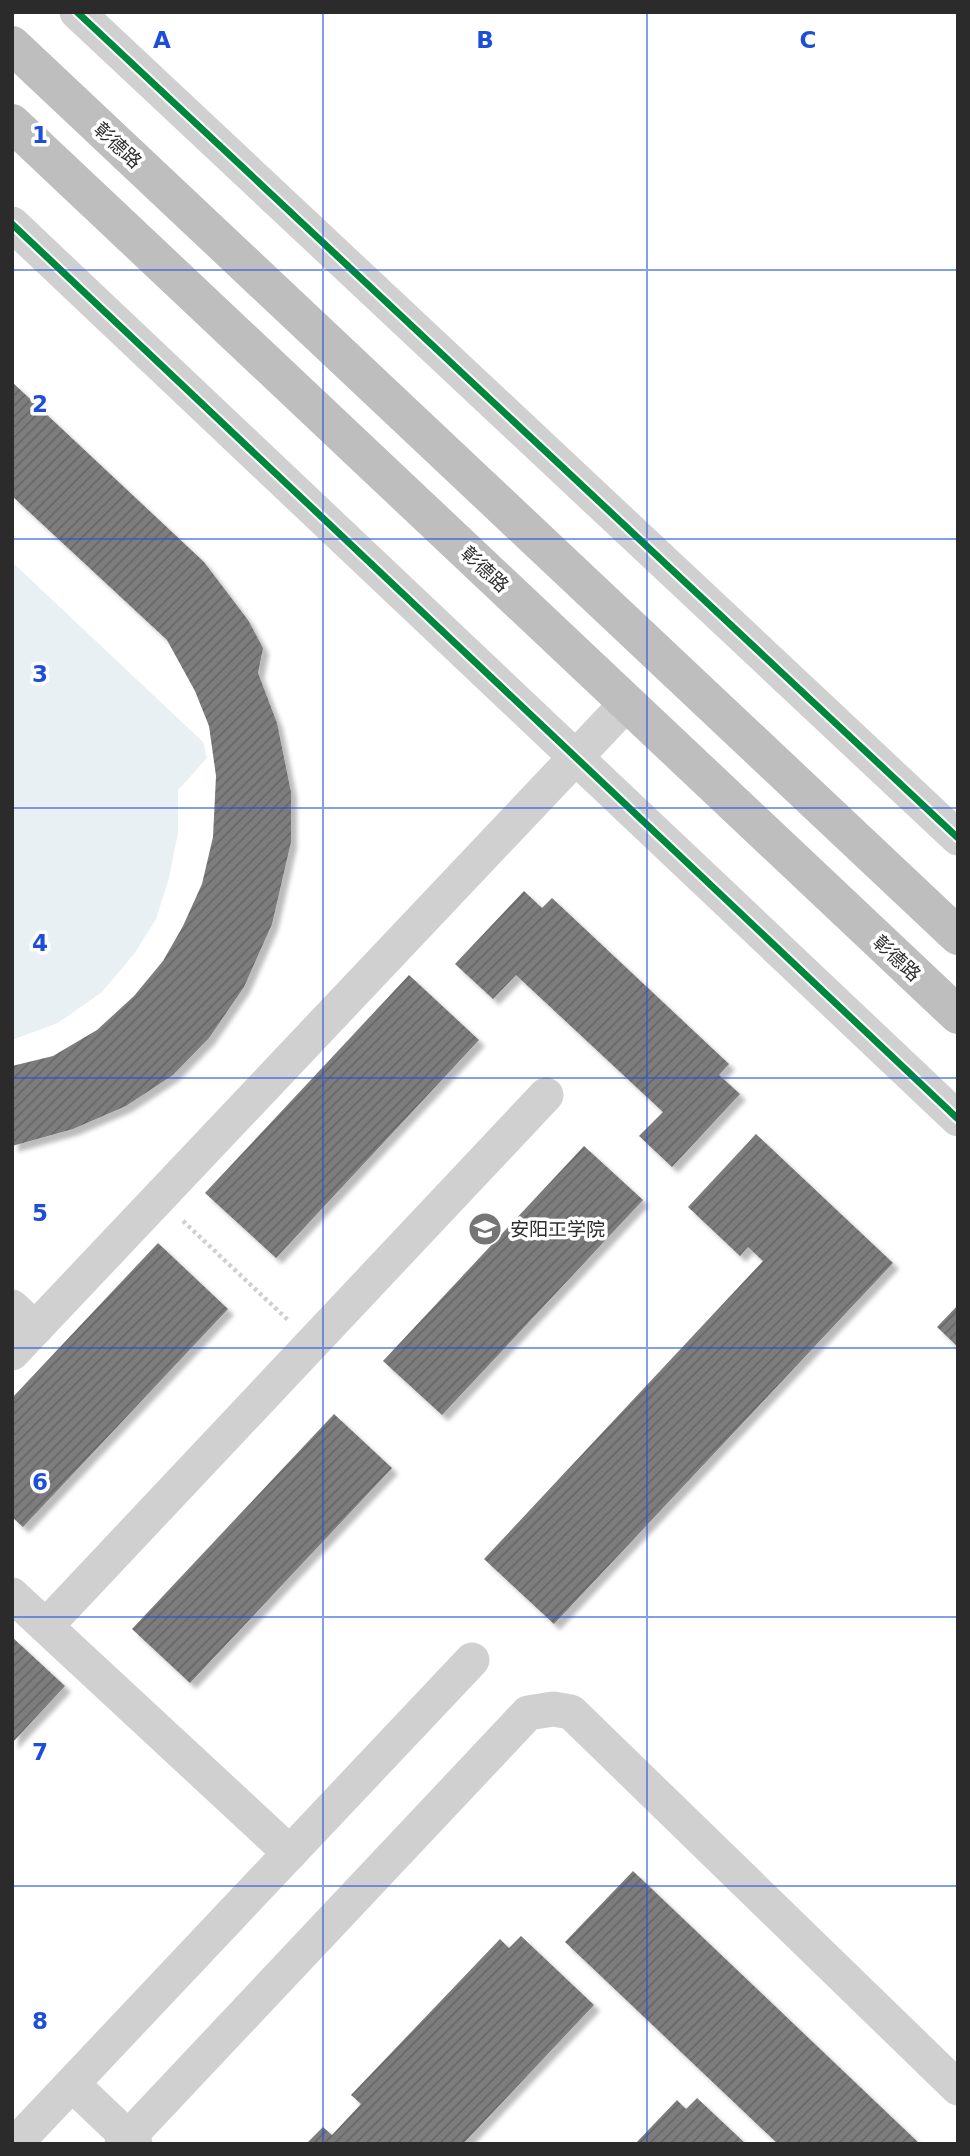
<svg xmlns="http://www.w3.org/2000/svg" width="970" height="2156" viewBox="0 0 970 2156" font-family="'DejaVu Sans','Noto Sans SC',sans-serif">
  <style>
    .pitch { fill: #e9f0f4 }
    .building { fill: url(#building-hatch); filter: url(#shadow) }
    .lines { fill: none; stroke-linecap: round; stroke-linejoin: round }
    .path { stroke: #cfcfcf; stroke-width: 4.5; stroke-dasharray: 3.5 3.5; stroke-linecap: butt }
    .minor { stroke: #d0d0d0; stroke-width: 35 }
    .highway { stroke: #bebebe; stroke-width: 38 }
    .cycleway-casing { stroke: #fff; stroke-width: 11 }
    .cycleway { stroke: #00873e; stroke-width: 7 }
    .grid { fill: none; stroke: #1d4ed8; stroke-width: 2; stroke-opacity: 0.55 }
    .labels { text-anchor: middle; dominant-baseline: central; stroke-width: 7; stroke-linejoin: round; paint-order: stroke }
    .street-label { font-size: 19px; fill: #2b2b2b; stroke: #fff }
    .poi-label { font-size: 19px; fill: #2b2b2b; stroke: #fff; text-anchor: start }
    .grid-label { font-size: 23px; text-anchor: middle; font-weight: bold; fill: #1d4ed8; stroke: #fff; stroke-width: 7; stroke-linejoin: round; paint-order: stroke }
  </style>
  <defs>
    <pattern id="building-hatch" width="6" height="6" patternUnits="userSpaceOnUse" patternTransform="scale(1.75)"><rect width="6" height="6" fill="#7d7d7d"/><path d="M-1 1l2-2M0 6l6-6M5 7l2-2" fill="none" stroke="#676767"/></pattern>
    <filter id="shadow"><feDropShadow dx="6" dy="6" stdDeviation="2" flood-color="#0004"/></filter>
  </defs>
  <rect width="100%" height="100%" fill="#fff"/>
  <path class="pitch" d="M12,562L203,742L207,758L178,790V833L169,878L156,919L134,954L102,992L58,1023L12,1040Z"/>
  <g class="building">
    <path d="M12,382L204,562L248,620L263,648L258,673L277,723L291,792V842L272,924L244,987L209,1038L173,1075L126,1106L73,1129L12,1146V1066L53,1056L97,1030L134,996L163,961L183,926L202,884L213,837L216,776L209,726L195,691L167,640L12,496Z"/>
    <path d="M524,891L542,908L552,898L729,1064L719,1075L740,1094L672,1167L639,1136L663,1112L516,975L493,999L455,964Z"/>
    <path d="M409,975L479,1040L276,1258L205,1193Z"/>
    <path d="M756,1134L893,1263L554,1624L484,1559L763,1261L748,1247L740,1256L688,1207Z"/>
    <path d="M584,1146L643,1200L442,1415L383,1361Z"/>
    <path d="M158,1243L228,1309L23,1527L12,1517V1398Z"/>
    <path d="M958,1305V1347L937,1327Z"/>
    <path d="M334,1414L392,1468L190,1683L132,1629Z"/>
    <path d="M12,1637L65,1686L12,1743Z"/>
    <path d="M633,1871L920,2144H778L565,1942Z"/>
    <path d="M521,1936L594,2005L463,2144H306L323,2127L332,2135L361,2104L351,2095L500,1939L509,1948Z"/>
    <path d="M697,2098L746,2144H635L677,2100L686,2109Z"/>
  </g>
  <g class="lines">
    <path class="path" d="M183,1221L289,1321"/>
    <g class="minor">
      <path d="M77,12L958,838"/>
      <path d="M12,224L958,1119"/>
      <path d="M12,1307L35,1329"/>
      <path d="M12,1353L627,703"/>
      <path d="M12,1595L290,1853"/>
      <path d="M46,1626L546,1095"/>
      <path d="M72,2084L135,2144"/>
      <path d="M15,2144L472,1660"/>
      <path d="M122,2144L528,1713L553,1709L571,1712L958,2088"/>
    </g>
    <g class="highway">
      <path d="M12,45L958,936"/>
      <path d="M12,123L958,1015"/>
    </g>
    <defs>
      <g id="cycleway">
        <path d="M77,12L958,838"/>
        <path d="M12,224L958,1119"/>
      </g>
    </defs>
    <use href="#cycleway" class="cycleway-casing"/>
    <use href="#cycleway" class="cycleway"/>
  </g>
  <path class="grid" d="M323,12V2144M647,12V2144M12,270H958M12,539H958M12,808H958M12,1078H958M12,1348H958M12,1617H958M12,1886H958"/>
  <defs>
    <symbol id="university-disc" viewBox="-11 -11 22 22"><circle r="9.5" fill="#757575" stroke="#fff"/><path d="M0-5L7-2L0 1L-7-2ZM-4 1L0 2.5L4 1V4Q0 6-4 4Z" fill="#fff"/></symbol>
  </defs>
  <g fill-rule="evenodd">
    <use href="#university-disc" x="466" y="1210" width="38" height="38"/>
  </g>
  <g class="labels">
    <g class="street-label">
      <text transform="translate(118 145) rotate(43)">彰德路</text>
      <text transform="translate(485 569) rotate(43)">彰德路</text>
      <text transform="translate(897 958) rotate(43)">彰德路</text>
    </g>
    <g class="poi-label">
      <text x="510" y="1229">安阳工学院</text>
    </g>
  </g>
  <g class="grid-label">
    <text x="162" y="48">A</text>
    <text x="485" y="48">B</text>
    <text x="808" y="48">C</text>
    <text x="40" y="143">1</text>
    <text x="40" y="412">2</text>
    <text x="40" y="682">3</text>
    <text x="40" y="951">4</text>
    <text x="40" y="1221">5</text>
    <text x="40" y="1490">6</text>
    <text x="40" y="1760">7</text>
    <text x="40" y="2029">8</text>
  </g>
  <rect width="970" height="2156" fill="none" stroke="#2b2b2b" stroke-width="28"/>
</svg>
